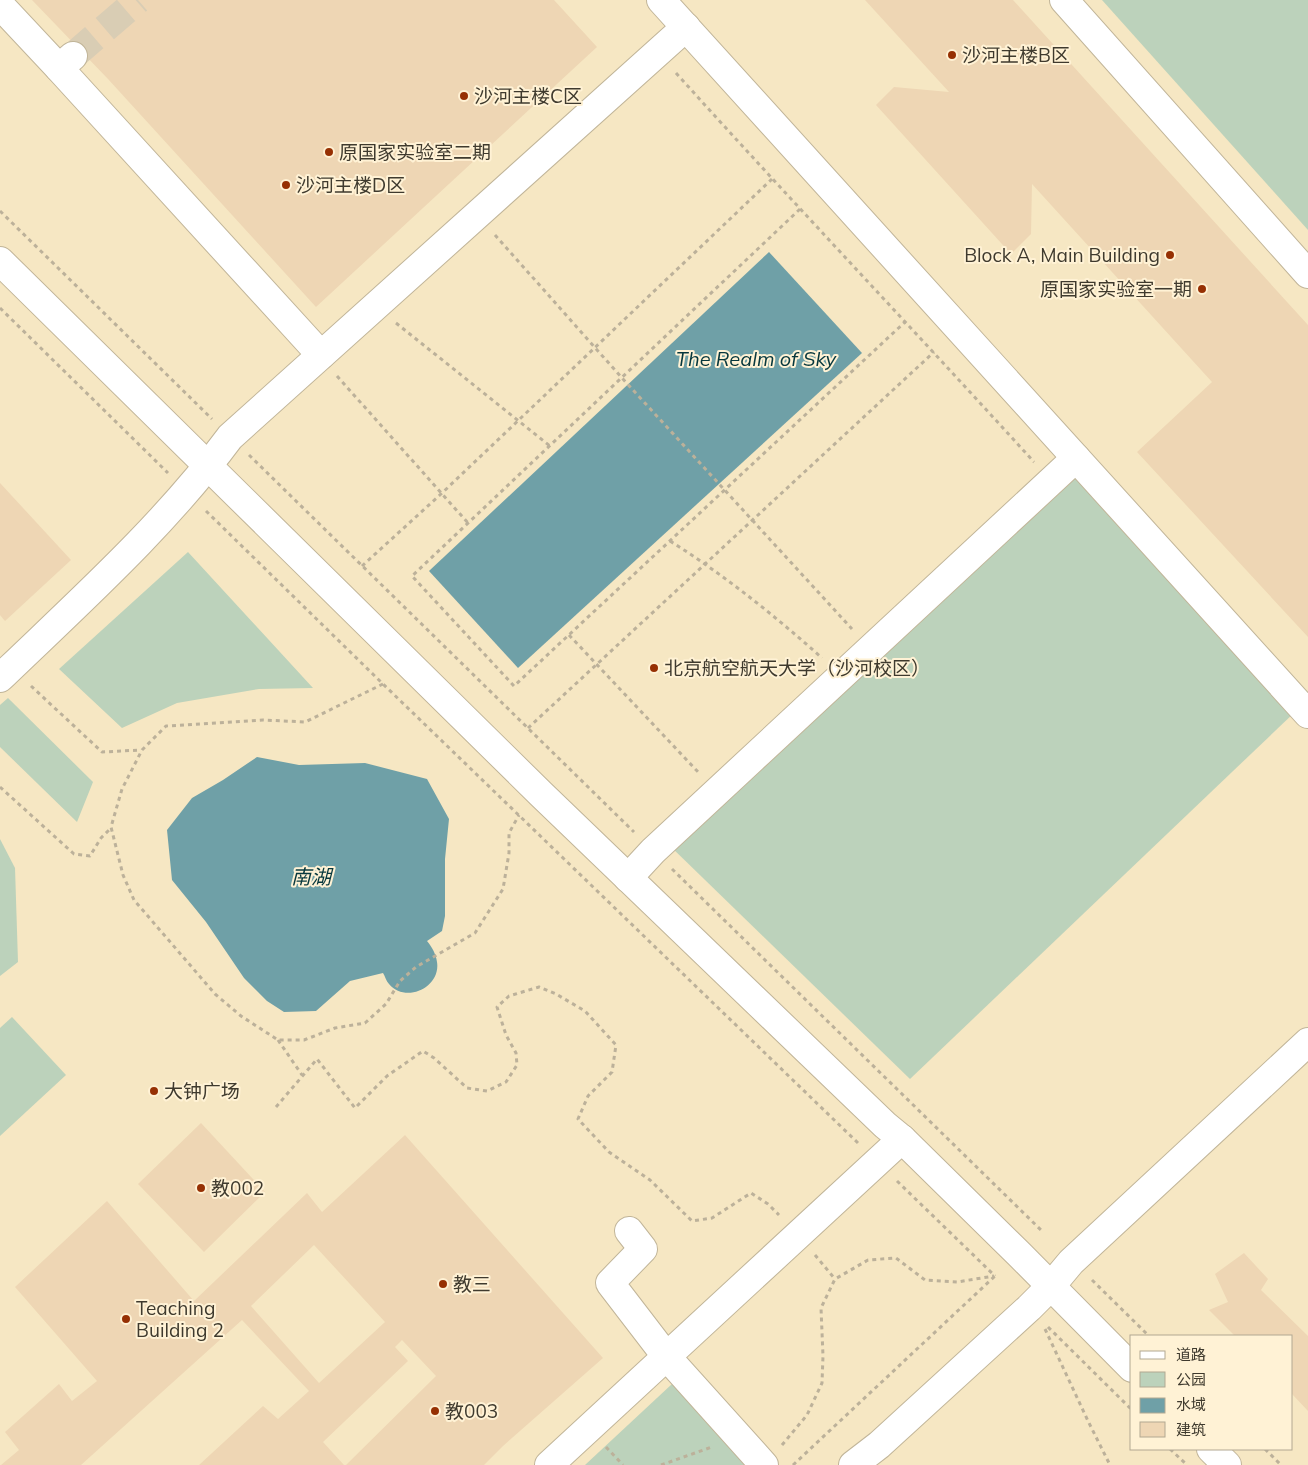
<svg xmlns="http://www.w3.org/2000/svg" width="1308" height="1465" viewBox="0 0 1308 1465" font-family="Mulish,'Noto Sans SC',sans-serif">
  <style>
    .built { fill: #f6e7c3; fill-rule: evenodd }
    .green { fill: #bcd2bb }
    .water { fill: #6fa0a7 }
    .building { fill: #eed6b4; fill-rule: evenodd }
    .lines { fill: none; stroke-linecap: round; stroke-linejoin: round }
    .minor-tunnel { stroke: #d9cdb4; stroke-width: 28; stroke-dasharray: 28 14; stroke-linecap: butt }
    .minor-casing { stroke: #c1b599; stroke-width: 30 }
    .path { stroke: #bcb19a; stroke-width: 3; stroke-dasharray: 4 4; stroke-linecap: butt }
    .minor { stroke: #fff; stroke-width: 28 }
    .poi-dot { fill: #963003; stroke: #fff2d5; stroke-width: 2 }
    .labels { text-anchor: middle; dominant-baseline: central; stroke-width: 4; stroke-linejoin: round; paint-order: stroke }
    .poi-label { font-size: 19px; fill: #3f3a2e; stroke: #fff2d5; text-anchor: start }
    .water-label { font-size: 20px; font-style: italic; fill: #06373d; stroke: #fff2d5 }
  </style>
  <rect width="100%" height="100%" fill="#fff2d5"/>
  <path class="built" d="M0,0H1308V1465H0ZM1132,1336H1292V1449H1132Z"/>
  <g class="green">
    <path d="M1102,0H1308V230Z"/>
    <path d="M1074,474L1296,711L910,1079L669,845Z"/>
    <path d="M188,552L313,688L259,689L177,703L122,728L59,669Z"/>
    <path d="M8,698L93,782L77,822L0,747V705Z"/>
    <path d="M0,839L15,868L18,962L0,976Z"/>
    <path d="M12,1017L66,1075L0,1136V1028Z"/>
    <path d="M672,1384L747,1465H585Z"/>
  </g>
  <g class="water">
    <path d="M769,252L862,353L518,668L429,571Z"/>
    <path d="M257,757L299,765L365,763L427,779L449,819L445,859V916L442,931L427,941C432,947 436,954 437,962C441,987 406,1004 389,984C386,981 385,976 383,973L350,981L316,1011L284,1012L267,1001L244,978L206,922L172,880L167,830L192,798L223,780Z"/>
  </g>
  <g class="building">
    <path d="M32,0H554L597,47L316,307L108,79Z"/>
    <path d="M865,0H1013L1308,325V637L1137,452L1212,382L1032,184L1031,234L1011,254L876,105L894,87L949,92Z"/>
    <path d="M0,483L71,560L5,621L0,615Z"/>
    <path d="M201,1123L265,1192L204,1252L138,1184Z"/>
    <path d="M405,1135L603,1358L503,1446L484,1465H346L436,1376L402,1340L395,1347L408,1361L323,1442L344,1465H199L263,1406L278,1419L309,1391L242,1320L81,1465H1L19,1450L5,1432L59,1384L72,1401L97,1381L15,1287L107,1201L194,1301L307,1193L322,1212ZM314,1245L385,1322L319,1383L251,1306Z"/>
    <path d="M1244,1253L1268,1279L1261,1290L1308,1336V1411L1292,1394V1336H1235L1209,1310L1228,1302L1215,1274Z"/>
  </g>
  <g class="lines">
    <path class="minor-tunnel" d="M73,56L138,0"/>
    <defs>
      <g id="minor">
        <path d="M661,0L1308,714"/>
        <path d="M1064,0L1308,274"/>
        <path d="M0,5L59,68L73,56"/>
        <path d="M59,68L321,355"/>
        <path d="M0,261L541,794L885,1125L902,1139L1019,1254L1132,1368"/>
        <path d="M0,678C80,601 164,526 230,437L686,27"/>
        <path d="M628,878L653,851L1076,458"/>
        <path d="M629,1231L643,1249L610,1283L666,1356L764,1465"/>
        <path d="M1211,1449L1227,1465"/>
        <path d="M549,1465L902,1139"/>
        <path d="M853,1465L879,1445L1029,1308L1051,1286L1071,1262L1308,1042"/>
      </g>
    </defs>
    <use href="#minor" class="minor-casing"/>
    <g class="path">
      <path d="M676,73C794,204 915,331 1034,462"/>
      <path d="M800,209L412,576L514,686L905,322"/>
      <path d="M0,211L212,419"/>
      <path d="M495,235L622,378L852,629"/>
      <path d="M0,308L168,473"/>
      <path d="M396,323L550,446"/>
      <path d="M337,376L468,523"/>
      <path d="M249,455L634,832"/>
      <path d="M206,511L383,684L858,1143"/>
      <path d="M670,541C724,575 774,615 822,658"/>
      <path d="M362,566L441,494L772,179"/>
      <path d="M569,635L699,773"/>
      <path d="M383,684L305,722L263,720L166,726L142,750L122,789L111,827L123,875L134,900L215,994L241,1016L278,1040H304L335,1028L365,1023L386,1004L400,981L416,967L475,933L503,889L509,853V833L519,815"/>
      <path d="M31,686L102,752L141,750"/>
      <path d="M528,728L934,352"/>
      <path d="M0,787L74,854L90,856L101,838L111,828"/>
      <path d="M672,869L1042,1231"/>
      <path d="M278,1040L302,1075"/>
      <path d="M276,1107L317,1059L355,1108L387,1076L423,1051L434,1058L467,1088L487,1091L506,1082L517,1065L516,1053L506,1035L497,1007L509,996L539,987L556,994L585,1011L616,1045L612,1072L588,1096L578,1119L609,1152L650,1180L692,1221L712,1218L751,1193L768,1204L779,1215"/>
      <path d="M897,1181L995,1276"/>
      <path d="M815,1255L835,1279"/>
      <path d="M1092,1280L1149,1336"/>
      <path d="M1048,1327L1132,1410"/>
      <path d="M1045,1329L1088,1421L1110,1465"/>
      <path d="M782,1445L807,1415L822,1383L823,1356L821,1308L835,1279L868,1260L896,1258L925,1280L957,1282L994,1276"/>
      <path d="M606,1447L623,1465"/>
      <path d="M1170,1449L1187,1465"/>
      <path d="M1265,1449L1281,1465"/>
      <path d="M661,1465L712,1447"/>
      <path d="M793,1465L995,1276"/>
    </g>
    <use href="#minor" class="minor"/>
  </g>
  <g class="poi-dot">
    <circle cx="952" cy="55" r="5"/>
    <circle cx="464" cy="96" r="5"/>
    <circle cx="329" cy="152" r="5"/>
    <circle cx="286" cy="185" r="5"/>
    <circle cx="1170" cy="255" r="5"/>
    <circle cx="1202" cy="289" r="5"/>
    <circle cx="654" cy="668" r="5"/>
    <circle cx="154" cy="1091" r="5"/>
    <circle cx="201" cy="1188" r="5"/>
    <circle cx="443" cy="1284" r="5"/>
    <circle cx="126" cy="1319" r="5"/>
    <circle cx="435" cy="1411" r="5"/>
  </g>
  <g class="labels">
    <g class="poi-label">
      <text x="962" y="55">沙河主楼B区</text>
      <text x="474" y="96">沙河主楼C区</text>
      <text x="339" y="152">原国家实验室二期</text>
      <text x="296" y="185">沙河主楼D区</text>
      <text x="1160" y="255" text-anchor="end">Block A, Main Building</text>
      <text x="1192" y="289" text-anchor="end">原国家实验室一期</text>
      <text x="664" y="668">北京航空航天大学（沙河校区）</text>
      <text x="164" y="1091">大钟广场</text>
      <text x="211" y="1188">教002</text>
      <text x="453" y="1284">教三</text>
      <text x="136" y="1308">Teaching<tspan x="136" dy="22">Building 2</tspan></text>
      <text x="445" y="1411">教003</text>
    </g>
    <g class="water-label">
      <text x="756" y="358">The Realm of Sky</text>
      <text x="311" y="876">南湖</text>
    </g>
  </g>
  <rect x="1130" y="1335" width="162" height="115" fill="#fff2d5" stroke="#b2a892"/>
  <rect x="1140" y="1351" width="25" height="8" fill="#ffffff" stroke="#b2a892"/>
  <text x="1176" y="1360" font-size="15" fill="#3f3a2e">道路</text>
  <rect x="1140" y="1372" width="25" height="15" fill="#bcd2bb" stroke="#b2a892"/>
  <text x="1176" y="1385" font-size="15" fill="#3f3a2e">公园</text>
  <rect x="1140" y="1398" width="25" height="15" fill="#6fa0a7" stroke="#b2a892"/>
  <text x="1176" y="1410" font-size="15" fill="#3f3a2e">水域</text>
  <rect x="1140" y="1422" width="25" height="15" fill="#eed6b4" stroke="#b2a892"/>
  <text x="1176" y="1435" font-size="15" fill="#3f3a2e">建筑</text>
</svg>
